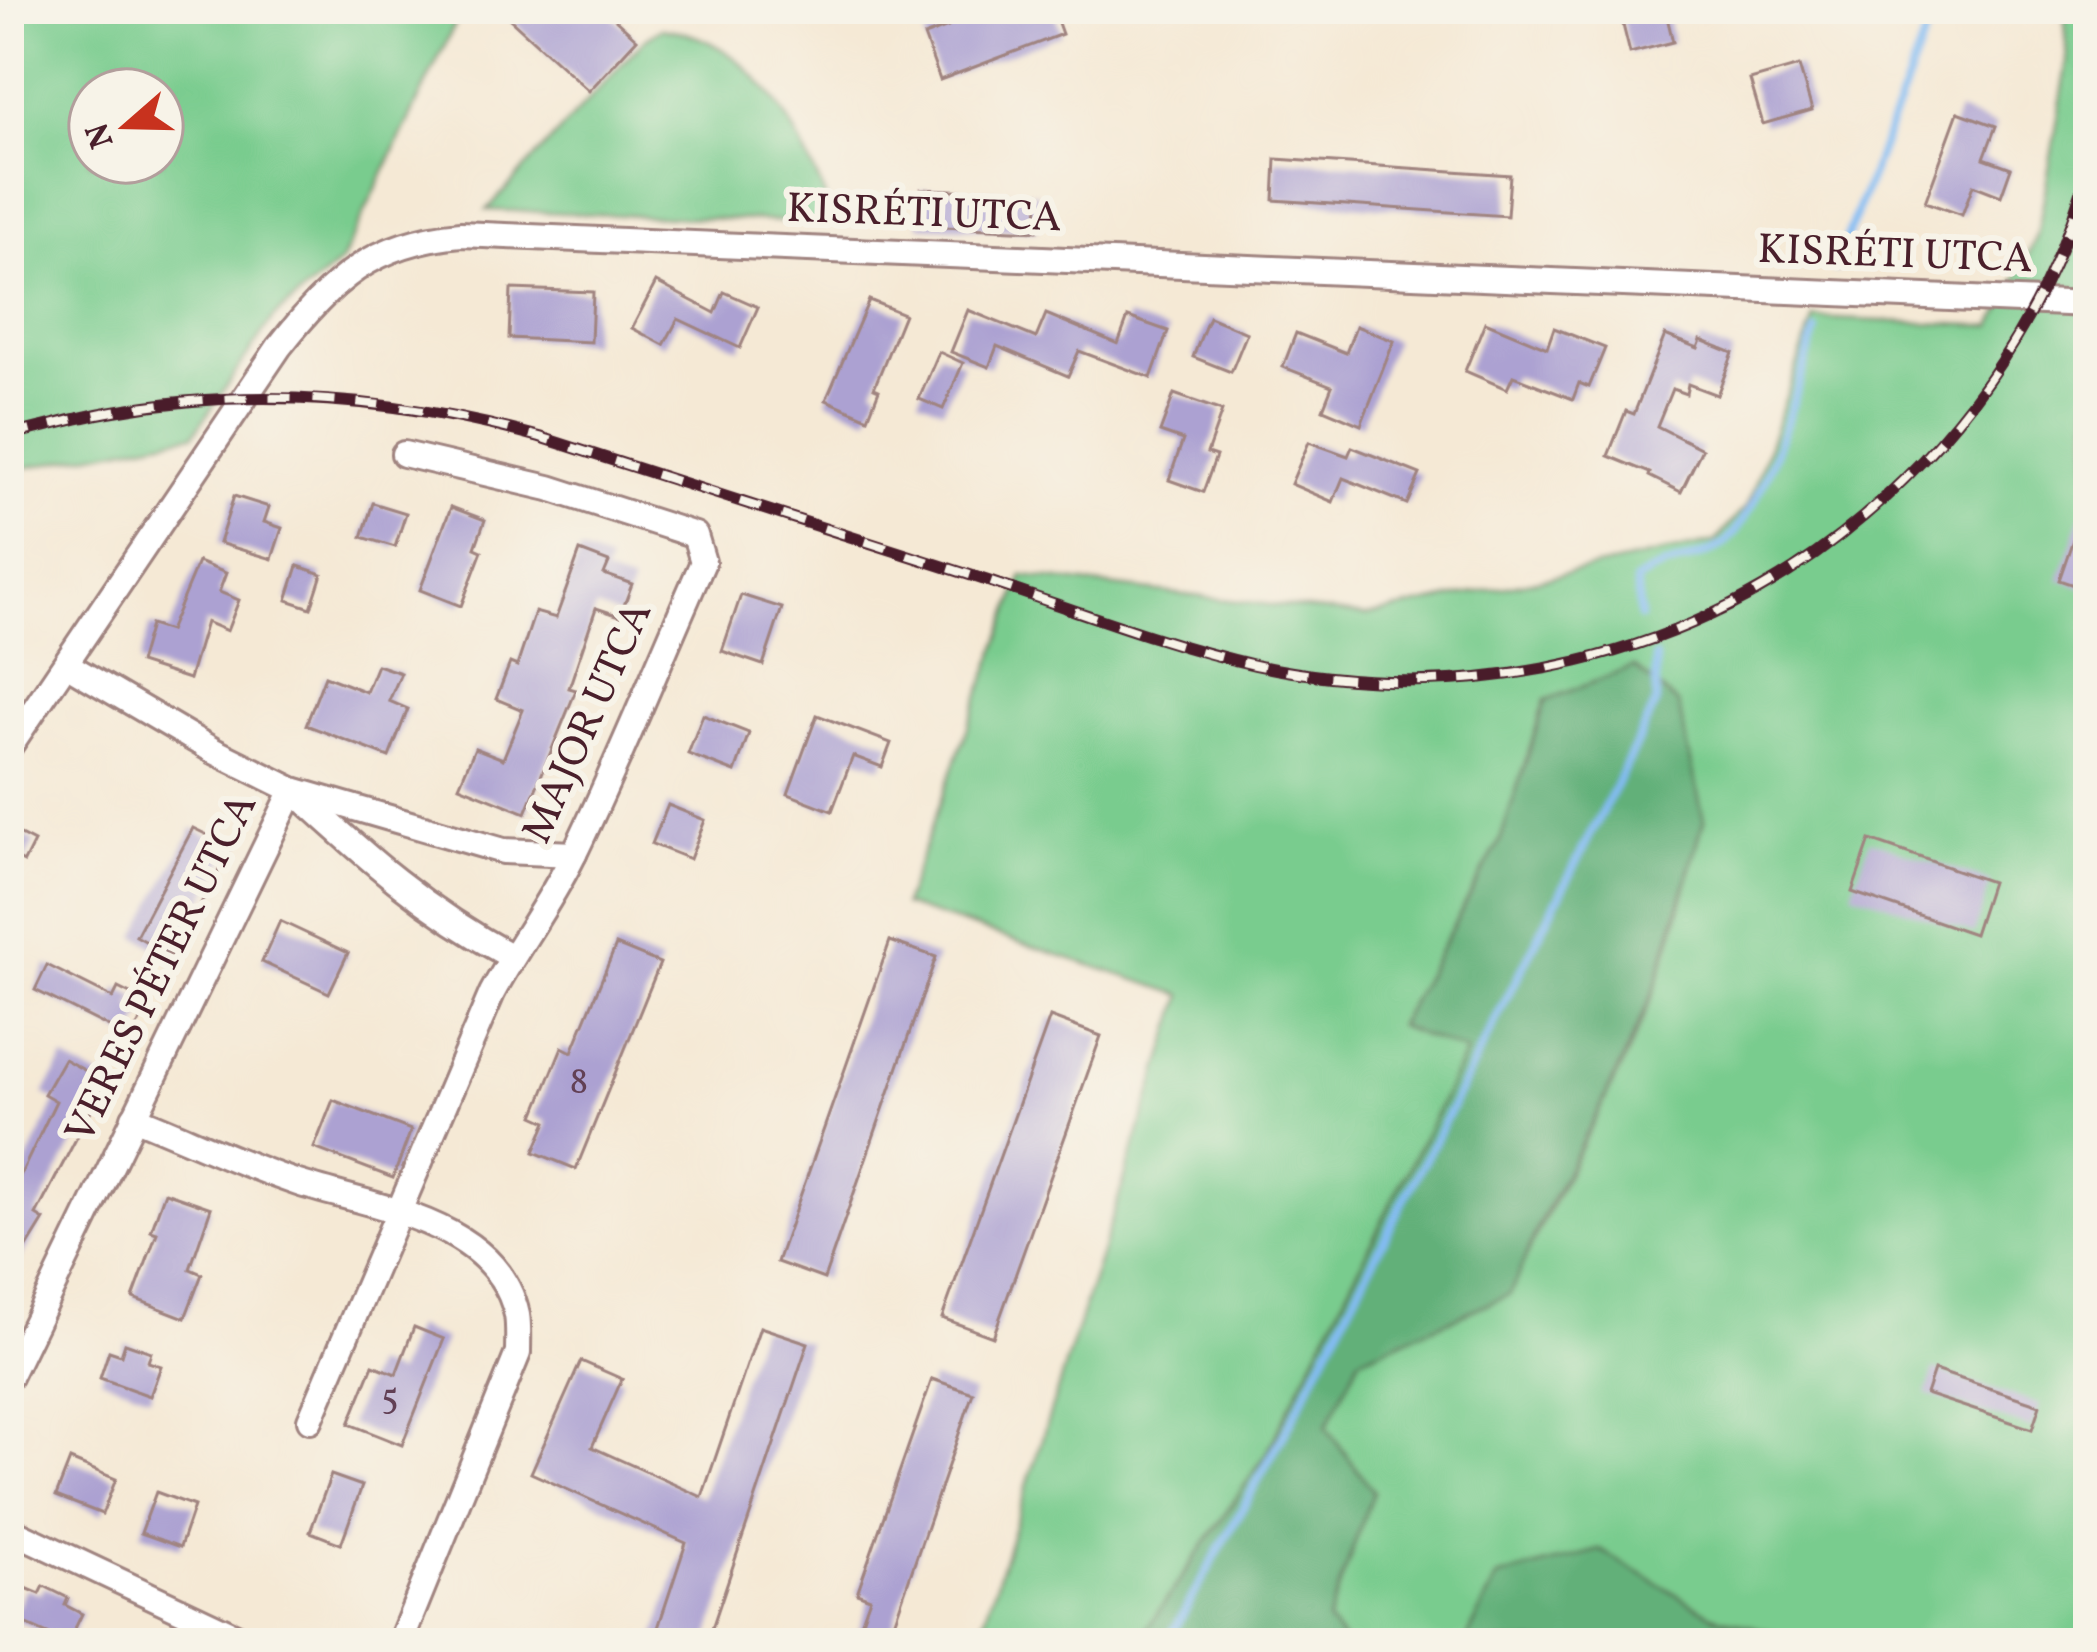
<svg xmlns="http://www.w3.org/2000/svg" width="2097" height="1652" viewBox="0 0 2097 1652" font-family="Vollkorn,serif">
  <style>
    .green { fill: #79cc8e; stroke: #62765c; stroke-width: 3; fill-rule: evenodd }
    .forest { fill: #62b079; stroke: #566852; stroke-width: 3 }
    .lines { fill: none; stroke-linecap: round; stroke-linejoin: round }
    .stream { stroke: #83bcf3; stroke-width: 8 }
    .building { fill: #aca1d2 }
    .minor-casing { stroke: #a08480; stroke-width: 30 }
    .minor { stroke: #fff; stroke-width: 24 }
    .rail-casing { stroke: #4a1f2b; stroke-width: 12 }
    .rail { stroke: #f7f3e8; stroke-width: 8; stroke-dasharray: 22; stroke-linecap: butt }
    .labels { text-anchor: middle; dominant-baseline: central; stroke-width: 12; stroke-linejoin: round; paint-order: stroke }
    .number-label { font-size: 36px; fill: #624055 }
    .street-label { font-size: 42px; fill: #4a1f2b; stroke: #f7f3e8 }
  </style>
  <rect width="100%" height="100%" fill="#f7f3e8"/>
  <filter id="ink" filterUnits="userSpaceOnUse"><feTurbulence type="fractalNoise" baseFrequency=".00833" numOctaves="2"/><feDisplacementMap in="SourceGraphic" scale="24" xChannelSelector="R" yChannelSelector="G"/><feConvolveMatrix kernelMatrix="1 2 1 2 8 2 1 2 1" color-interpolation-filters="sRGB"/></filter>
  <filter id="wash" filterUnits="userSpaceOnUse"><feTurbulence type="fractalNoise" baseFrequency=".004" numOctaves="4" result="noise"/><feDisplacementMap in="SourceGraphic" scale="48" xChannelSelector="R" yChannelSelector="G"/><feGaussianBlur stdDeviation="2.7" result="paint"/><feColorMatrix in="noise" values="0 0 0 0 0 0 0 0 0 0 0 0 0 0 0 0 0 1.4 0 .05"/><feComposite in="paint" operator="in"/></filter>
  <g filter="url(#wash)">
    <rect width="100%" height="100%" fill="#f5e9d5"/>
    <g class="green">
      <path d="M9,9H462L341,262L273,318L194,434L9,471ZM90,90H162V162H90Z"/>
      <path d="M2064,9H2088V1643H1812L1714,1616L1600,1550L1497,1578L1465,1643H1346L1327,1622L1373,1491L1326,1427L1359,1358L1510,1293C1554,1189 1615,1093 1656,987C1676,934 1688,875 1704,820L1545,700L1500,841L1398,1025L1466,1052L1267,1453L1137,1643H977L1183,995L903,905L1023,576L1366,616L1715,542L1748,504L1814,318L1993,326L2037,236L2068,61Z"/>
      <path d="M662,28C738,38 780,97 809,161C818,181 831,201 827,223L487,210L644,40Z"/>
    </g>
    <g class="forest">
      <path d="M1634,667L1678,704L1704,820L1656,986L1602,1104L1542,1218L1510,1294L1360,1358L1326,1427L1373,1491L1327,1622L1346,1643H1137L1267,1453L1466,1052L1398,1026L1500,841L1546,700Z"/>
      <path d="M1600,1550L1714,1616L1812,1643H1465L1497,1578Z"/>
    </g>
    <g class="lines">
      <g class="stream">
        <path d="M1835,268L1935,9"/>
        <path d="M1640,617L1636,581C1663,562 1697,562 1722,545C1764,514 1798,383 1816,331"/>
        <path d="M1167,1643L1290,1423L1626,765L1656,702L1655,658"/>
      </g>
    </g>
    <g id="blocks">
      <g class="building">
        <path d="M499,9H604L637,39L589,91Z"/>
        <path d="M960,9H977L979,16L999,9H1053L1062,34L940,80L924,36L948,27L944,15Z"/>
        <path d="M1619,9H1665L1673,42L1630,53Z"/>
        <path d="M1799,66L1812,110L1763,124L1750,80Z"/>
        <path d="M1958,112L1996,126L1984,158L2011,168L2001,196L1973,185L1962,215L1925,202Z"/>
        <path d="M1276,159L1510,175L1507,216L1274,200Z"/>
        <path d="M921,189L1038,193L1037,231L919,226Z"/>
        <path d="M656,282L715,313L724,292L758,307L740,348L678,319L664,345L632,328Z"/>
        <path d="M511,289L593,292L591,342L509,338Z"/>
        <path d="M869,300L904,314L874,388L879,390L868,418L826,400Z"/>
        <path d="M968,310L1036,338L1046,314L1118,344L1128,317L1168,331L1151,378L1079,351L1068,376L997,346L989,367L951,352Z"/>
        <path d="M1209,317L1247,333L1231,372L1193,357Z"/>
        <path d="M1485,322L1547,348L1554,328L1605,348L1589,387L1579,383L1573,399L1513,376L1507,389L1465,371Z"/>
        <path d="M1356,326L1394,341L1361,425L1323,409L1332,386L1283,367L1296,333L1346,353Z"/>
        <path d="M1665,335L1698,348L1701,340L1733,353L1717,395L1688,384L1686,394L1672,389L1657,426L1702,449L1681,492L1649,476L1650,473L1608,456L1626,411L1634,414Z"/>
        <path d="M939,352L963,363L943,409L919,399Z"/>
        <path d="M1174,394L1222,411L1207,453L1216,456L1203,492L1169,480L1183,440L1160,432Z"/>
        <path d="M1309,442L1348,456L1352,447L1420,474L1407,504L1343,478L1333,502L1291,484Z"/>
        <path d="M234,496L269,507L264,522L282,528L272,559L219,543Z"/>
        <path d="M373,503L406,513L395,547L362,537Z"/>
        <path d="M2085,505H2088V590L2059,580Z"/>
        <path d="M451,507L485,520L475,548L482,551L461,606L420,590Z"/>
        <path d="M580,551L609,562L604,574L632,584L620,616L596,608L569,688L576,690L526,813L459,786L475,748L503,759L523,710L496,699L510,663L517,666L535,612L556,618Z"/>
        <path d="M198,562L226,573L219,592L239,600L227,631L206,622L189,679L139,663L150,625L169,631Z"/>
        <path d="M298,566L322,574L311,608L287,600Z"/>
        <path d="M741,595L782,608L763,665L722,651Z"/>
        <path d="M377,665L401,673L389,701L408,709L389,757L306,725L325,676L366,692Z"/>
        <path d="M703,715L749,733L735,772L688,754Z"/>
        <path d="M817,715L891,743L882,767L853,756L832,811L788,794Z"/>
        <path d="M668,805L705,820L690,859L652,844Z"/>
        <path d="M193,828L232,847L172,956L136,936Z"/>
        <path d="M9,829L34,842L24,862L9,854Z"/>
        <path d="M1870,840L1991,882L1974,934L1852,892Z"/>
        <path d="M280,921L348,953L329,993L262,962Z"/>
        <path d="M890,941L936,957L824,1279L777,1262Z"/>
        <path d="M616,945L660,963L576,1169L534,1152L547,1122L534,1116L562,1047L572,1052Z"/>
        <path d="M47,965L113,998L118,988L136,997L131,1007L144,1013L131,1038L35,990Z"/>
        <path d="M1050,1017L1101,1036L993,1337L942,1318Z"/>
        <path d="M64,1059L106,1082L36,1215L44,1220L9,1277V1199L56,1101L44,1094Z"/>
        <path d="M333,1100L411,1130L393,1178L314,1148Z"/>
        <path d="M165,1192L211,1208L190,1269L202,1274L185,1318L133,1298L157,1233L151,1231Z"/>
        <path d="M414,1327L444,1339L402,1445L349,1424L373,1365L396,1374Z"/>
        <path d="M760,1327L808,1343L707,1643H653L686,1543L531,1473L581,1361L622,1379L592,1447L702,1497Z"/>
        <path d="M125,1343L151,1352L148,1362L161,1366L150,1396L100,1378L109,1351L121,1355Z"/>
        <path d="M1934,1370L2040,1405L2032,1429L1926,1394Z"/>
        <path d="M932,1379L973,1393L887,1643H854L870,1598L857,1593Z"/>
        <path d="M70,1460L116,1479L102,1514L56,1496Z"/>
        <path d="M331,1475L362,1486L341,1544L310,1532Z"/>
        <path d="M156,1492L194,1506L180,1547L141,1533Z"/>
        <path d="M44,1586L68,1598L65,1605L82,1614L68,1643L12,1618L26,1588L40,1594Z"/>
      </g>
    </g>
  </g>
  <g filter="url(#ink)">
    <use href="#blocks" fill-opacity="0" stroke="#a08480" stroke-width="3"/>
    <g class="lines">
      <defs>
        <g id="minor">
          <path d="M66,664L214,751L293,790L503,851L574,854"/>
          <path d="M9,747L279,347C332,280 373,242 461,234L2088,304"/>
          <path d="M134,1117C189,1139 243,1165 298,1183C373,1207 497,1221 517,1315C519,1327 518,1341 518,1353L400,1643"/>
          <path d="M9,1377L293,790C366,857 423,909 512,957"/>
          <path d="M310,1420L492,993C517,947 548,906 572,858C619,762 659,661 703,562L695,535L549,488L404,454"/>
          <path d="M9,1529L251,1643"/>
        </g>
      </defs>
      <use href="#minor" class="minor-casing"/>
      <use href="#minor" class="minor"/>
      <defs>
        <path id="rail" d="M9,435C42,428 75,418 108,412C255,385 398,398 540,437C685,484 831,530 976,577C1068,607 1161,644 1255,665C1468,711 1698,659 1864,516C1971,425 2053,304 2088,167"/>
      </defs>
      <use href="#rail" class="rail-casing"/>
      <use href="#rail" class="rail"/>
    </g>
  </g>
  <g class="labels">
    <g class="number-label">
      <text x="579" y="1084">8</text>
      <text x="390" y="1399">5</text>
    </g>
    <g class="street-label">
      <text transform="translate(924 215) rotate(2)">KISRÉTI UTCA</text>
      <text transform="translate(1895 256) rotate(2)">KISRÉTI UTCA</text>
      <text transform="translate(589 723) rotate(-66)">MAJOR UTCA</text>
      <text transform="translate(163 969) rotate(-64)">VERES PÉTER UTCA</text>
    </g>
  </g>
  <rect width="2097" height="1652" fill="none" stroke="#f7f3e8" stroke-width="48"/>
  <g transform="translate(126 126) rotate(250)"><circle r="57" fill="#f7f3e8" stroke="#b29e9c" stroke-width="3"/>
  <path d="M0-9L21 45L0 30L-21 45Z" fill="#c8321e"/>
  <text y="-18" font-size="33" font-weight="bold" text-anchor="middle" fill="#4a1f2b">N</text>
  </g>
</svg>
